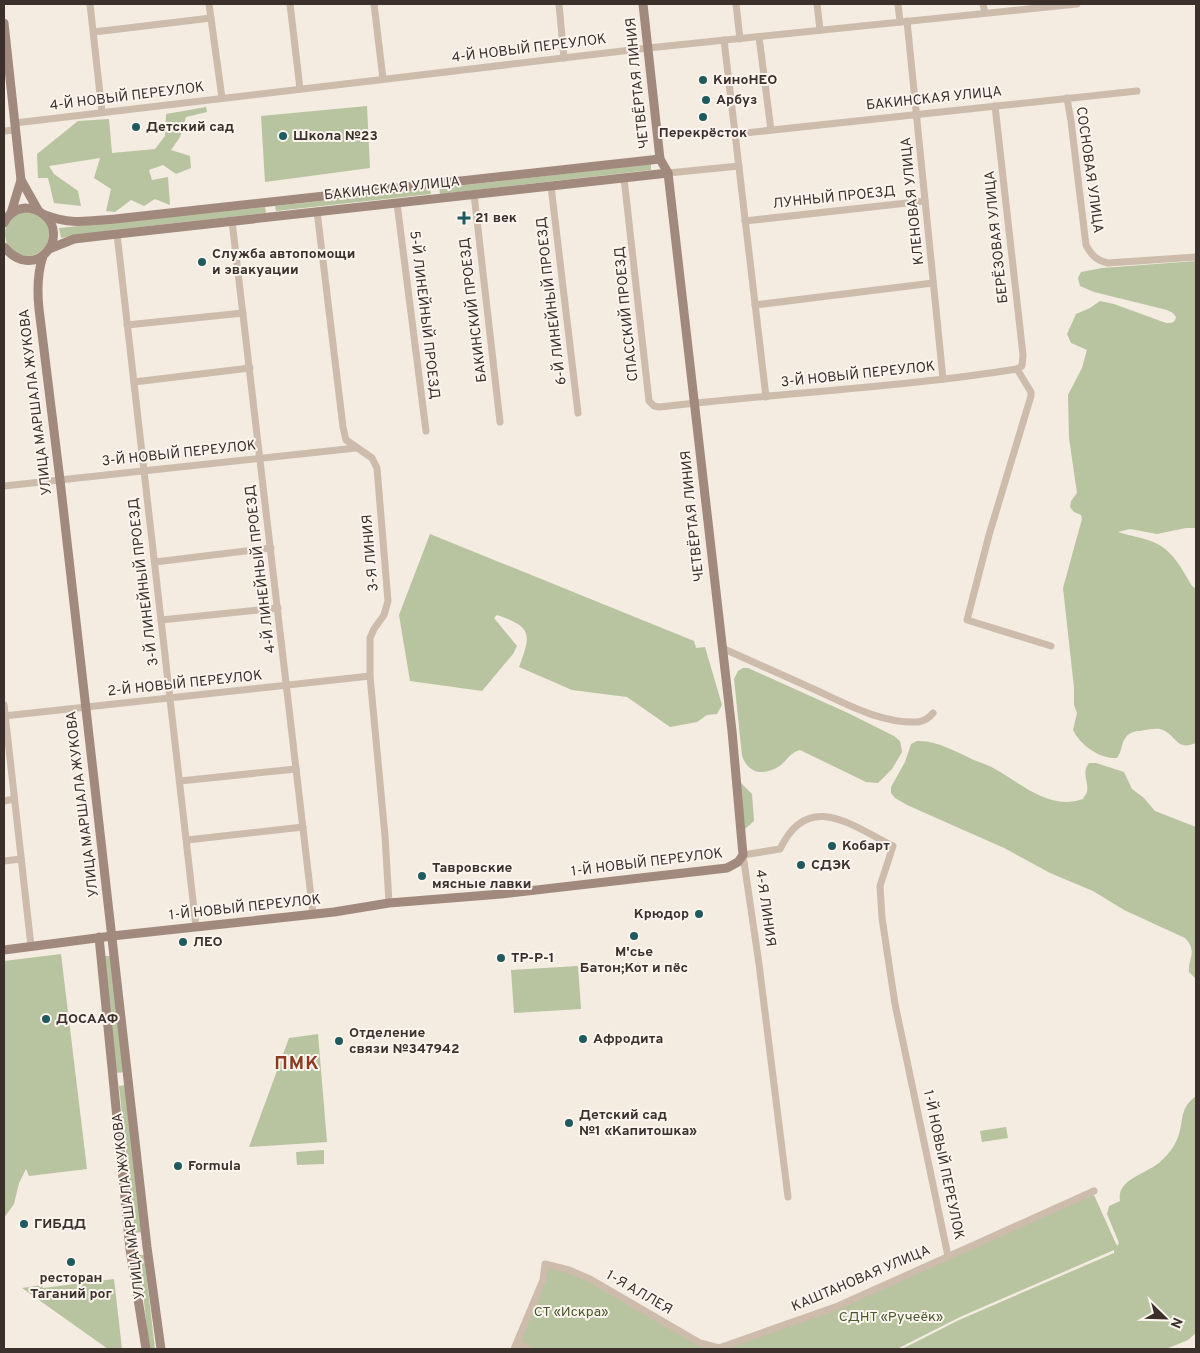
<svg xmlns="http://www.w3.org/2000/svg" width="1200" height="1353" viewBox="0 0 1200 1353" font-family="Overpass,sans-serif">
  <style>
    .green { fill: #b8c4a0 }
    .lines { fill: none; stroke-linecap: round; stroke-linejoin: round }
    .street { stroke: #cdbbac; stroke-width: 7 }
    .secondary { stroke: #a18a7d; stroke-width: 9 }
    .poi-dot { fill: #1f5a5e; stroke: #fbf5ee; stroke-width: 2 }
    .labels { text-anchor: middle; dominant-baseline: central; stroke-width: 4; stroke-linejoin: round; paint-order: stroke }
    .street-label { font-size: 14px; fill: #3b302b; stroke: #fbf5ee }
    .poi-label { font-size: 14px; font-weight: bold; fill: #3b302b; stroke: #fbf5ee; text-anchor: start }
    .park-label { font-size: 14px; fill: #4a5a2e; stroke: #fbf5ee }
    .district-label { font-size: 19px; font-weight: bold; letter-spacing: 1px; fill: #8c3b22; stroke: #fbf5ee }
  </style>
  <rect width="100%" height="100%" fill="#f4ebe1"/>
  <g class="green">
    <path d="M367,106L370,168L265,182L261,116Z"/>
    <path d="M206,107L207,112L186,117L180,137L171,150L190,156L191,168L176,174L163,165L149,170L152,180L168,177L170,205L155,199L144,206L131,200L115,212L106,211L111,189L94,178L100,158L49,166L54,174L78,191L81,206L54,203L48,178H38L37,154L78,121L109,119L112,153L155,149L165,136L166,114Z"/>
    <path d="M651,164V170L440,194L439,188Z"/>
    <path d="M430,189L431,194L276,211L275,206Z"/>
    <path d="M265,207L266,213L112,230L61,238L59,228Z"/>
    <circle cx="27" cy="234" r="22"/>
    <path d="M1196,261V528H1186L1157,534L1130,529L1118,532C1129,536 1142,537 1153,542C1172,549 1182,569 1192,586L1196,589V743C1175,752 1176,733 1160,729C1154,728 1146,730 1140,731C1135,731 1130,732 1126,737C1121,743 1122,752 1117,758C1100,759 1081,746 1073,730L1077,713L1074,705V688L1063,588L1082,519L1081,515L1074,512L1070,507L1071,501L1077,493L1069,438L1068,395L1082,368L1087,350L1071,343L1067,334L1076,314L1090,308L1100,301L1114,304L1166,323C1172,323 1175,323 1176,317L1173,313L1167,310L1094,292L1080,286L1078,278L1081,272L1102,268Z"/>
    <path d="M430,534L694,641L696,648L705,647L722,705L717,714L707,715L697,722L670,727L627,697L572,690L519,667C531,635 533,627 497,615L494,618L517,646L513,654L482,691L410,681L399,615Z"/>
    <path d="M743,668H748L848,713L894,736L900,741L902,752L892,769L878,783L866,782L800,750C791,752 787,760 781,765C765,776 749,775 742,756L734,679L738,671Z"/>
    <path d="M917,741C937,740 956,752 974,760C981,763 989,765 995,769C1022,784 1050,811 1083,799C1084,797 1086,794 1087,792C1089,781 1081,773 1089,763H1096L1124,772L1132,789L1144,798L1155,811L1196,827V979L1189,972C1188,957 1198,952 1185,938L1124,910L1093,891L1050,873L1004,848L907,805L895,798L891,793V787L905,762L911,744Z"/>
    <path d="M740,782L752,794L754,821L745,829Z"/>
    <path d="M61,954L87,1169L29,1176L26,1169L19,1183L14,1204L4,1218V961Z"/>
    <path d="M104,956H111L125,1072L116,1073Z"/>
    <path d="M578,966L581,1009L514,1013L511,970Z"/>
    <path d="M318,1034L327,1142L249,1147L289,1038Z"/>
    <path d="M126,1085L142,1232L135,1233L119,1086Z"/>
    <path d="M1196,1096V1333L1188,1340L1166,1349H902L959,1320L1114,1253V1250L960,1317L897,1349H515L546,1265L587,1278L700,1343L719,1348L838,1306L948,1256L1094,1195L1117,1246L1119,1243L1107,1214L1109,1206L1120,1201C1116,1178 1149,1174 1162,1160C1170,1153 1176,1144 1179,1134C1184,1117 1180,1108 1196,1096Z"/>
    <path d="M1006,1127L1008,1138L982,1142L980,1131Z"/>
    <path d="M324,1150V1164L297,1165L296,1152Z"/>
    <path d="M139,1255H144L155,1349H149Z"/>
    <path d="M114,1279L122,1349H108L22,1288L42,1285L43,1288Z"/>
  </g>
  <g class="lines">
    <g class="street">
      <path d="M90,4L102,112"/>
      <path d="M209,4L222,98"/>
      <path d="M290,4L300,89"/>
      <path d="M374,4L383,79"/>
      <path d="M559,4L564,58"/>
      <path d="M736,4L740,39"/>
      <path d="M817,4L820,30"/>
      <path d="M898,4L900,22"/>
      <path d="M983,4L985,13"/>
      <path d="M907,21L943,379"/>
      <path d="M94,32L211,18"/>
      <path d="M759,37L771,130"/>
      <path d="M724,40L766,397"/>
      <path d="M1067,98L1071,121L1086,245C1092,256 1096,260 1108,263L1196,257"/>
      <path d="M15,123L648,48L1077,4"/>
      <path d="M4,131L16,130"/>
      <path d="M735,134L1137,91"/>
      <path d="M668,173L739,166"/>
      <path d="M624,178L649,401L654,406L659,407C778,393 898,388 1017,369L1022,366L1023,355L995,106"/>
      <path d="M551,186L578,413"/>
      <path d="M474,194L500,422"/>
      <path d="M397,203L426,431"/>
      <path d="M317,211L343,427L346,440L372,458L377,468L388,601L384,615L374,629L370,638V676L385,836L389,903"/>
      <path d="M232,221L313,914"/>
      <path d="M745,221L925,201"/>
      <path d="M117,234L196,927"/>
      <path d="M755,305L933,283"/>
      <path d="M127,325L243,313"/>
      <path d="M1017,369L1031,392V396L989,535L967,620L1051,646"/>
      <path d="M134,382L250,368"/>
      <path d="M4,486L356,448"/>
      <path d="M155,562L271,548"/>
      <path d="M161,620L278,608"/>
      <path d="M722,648C751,661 780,674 809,687C843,702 880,724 918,722C925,721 929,718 933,713"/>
      <path d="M4,705L31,946"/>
      <path d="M4,716L370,676"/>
      <path d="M180,781L296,769"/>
      <path d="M4,801L14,799"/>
      <path d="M187,840L303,827"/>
      <path d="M4,861L21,859"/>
      <path d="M788,1197L759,964L743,855L780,849C808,790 851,825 893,846L880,886L882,918L895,1004L948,1256"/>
      <path d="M517,1343L528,1349"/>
      <path d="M514,1349L543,1280L545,1264L569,1270L590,1279L700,1343L719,1348L838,1306L1094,1191"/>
    </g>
    <g class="secondary">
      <path d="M4,23L21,180L38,210"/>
      <path d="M11,213L21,180"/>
      <path d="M45,215C71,225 88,221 115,219L660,159"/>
      <path d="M4,223C8,214 16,209 25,208C32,208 38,210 43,214C72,236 35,284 4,247"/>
      <path d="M49,249L74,239L117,234L668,173"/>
      <path d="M43,256C37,274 37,290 39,309L60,480L147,1247L161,1349"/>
      <path d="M99,937L130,1249L146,1349"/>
      <path d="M4,950L112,936L334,912L389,903L501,894L727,868L738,862L743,855L732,731L668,173L660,159L643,4"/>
    </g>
  </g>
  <g class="poi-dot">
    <circle cx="703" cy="80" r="5"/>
    <circle cx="706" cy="100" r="5"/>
    <circle cx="703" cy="117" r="5"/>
    <circle cx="136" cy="127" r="5"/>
    <circle cx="283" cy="136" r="5"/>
    <path d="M461.5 210.5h5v5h5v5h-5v5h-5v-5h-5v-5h5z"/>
    <circle cx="202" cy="262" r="5"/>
    <circle cx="832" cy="846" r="5"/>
    <circle cx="801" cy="865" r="5"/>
    <circle cx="422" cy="876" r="5"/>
    <circle cx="699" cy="914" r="5"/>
    <circle cx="634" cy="936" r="5"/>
    <circle cx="183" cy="942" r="5"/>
    <circle cx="501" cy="958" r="5"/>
    <circle cx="46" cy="1019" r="5"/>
    <circle cx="583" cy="1039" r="5"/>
    <circle cx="339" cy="1041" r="5"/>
    <circle cx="569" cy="1123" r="5"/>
    <circle cx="178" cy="1166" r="5"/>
    <circle cx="24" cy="1224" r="5"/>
    <circle cx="71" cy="1262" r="5"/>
  </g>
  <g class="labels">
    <g class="street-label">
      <text transform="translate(529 49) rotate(-7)">4-Й НОВЫЙ ПЕРЕУЛОК</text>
      <text transform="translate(638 83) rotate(-96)">ЧЕТВЁРТАЯ ЛИНИЯ</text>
      <text transform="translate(127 97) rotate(-7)">4-Й НОВЫЙ ПЕРЕУЛОК</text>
      <text transform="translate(934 99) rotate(-6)">БАКИНСКАЯ УЛИЦА</text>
      <text transform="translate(1089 170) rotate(82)">СОСНОВАЯ УЛИЦА</text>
      <text transform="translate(392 189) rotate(-6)">БАКИНСКАЯ УЛИЦА</text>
      <text transform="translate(834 198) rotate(-6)">ЛУННЫЙ ПРОЕЗД</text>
      <text transform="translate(913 201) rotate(-96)">КЛЕНОВАЯ УЛИЦА</text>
      <text transform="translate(997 237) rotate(-96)">БЕРЁЗОВАЯ УЛИЦА</text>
      <text transform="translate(552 301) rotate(-97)">6-Й ЛИНЕЙНЫЙ ПРОЕЗД</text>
      <text transform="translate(474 310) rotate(-97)">БАКИНСКИЙ ПРОЕЗД</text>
      <text transform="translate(627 314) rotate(-96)">СПАССКИЙ ПРОЕЗД</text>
      <text transform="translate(424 315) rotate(83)">5-Й ЛИНЕЙНЫЙ ПРОЕЗД</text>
      <text transform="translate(858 375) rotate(-6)">3-Й НОВЫЙ ПЕРЕУЛОК</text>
      <text transform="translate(36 402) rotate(-97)">УЛИЦА МАРШАЛА ЖУКОВА</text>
      <text transform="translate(179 454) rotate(-6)">3-Й НОВЫЙ ПЕРЕУЛОК</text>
      <text transform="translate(693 516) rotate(-96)">ЧЕТВЁРТАЯ ЛИНИЯ</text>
      <text transform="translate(371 553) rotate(-95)">3-Я ЛИНИЯ</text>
      <text transform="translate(261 569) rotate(-97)">4-Й ЛИНЕЙНЫЙ ПРОЕЗД</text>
      <text transform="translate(144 582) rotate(-97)">3-Й ЛИНЕЙНЫЙ ПРОЕЗД</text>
      <text transform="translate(185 684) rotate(-6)">2-Й НОВЫЙ ПЕРЕУЛОК</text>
      <text transform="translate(83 804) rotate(-97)">УЛИЦА МАРШАЛА ЖУКОВА</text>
      <text transform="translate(647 863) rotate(-7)">1-Й НОВЫЙ ПЕРЕУЛОК</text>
      <text transform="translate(245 908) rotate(-6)">1-Й НОВЫЙ ПЕРЕУЛОК</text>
      <text transform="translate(765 908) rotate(82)">4-Я ЛИНИЯ</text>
      <text transform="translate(943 1165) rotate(78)">1-Й НОВЫЙ ПЕРЕУЛОК</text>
      <text transform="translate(129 1206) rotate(-97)">УЛИЦА МАРШАЛА ЖУКОВА</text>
      <text transform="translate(861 1279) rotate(-23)">КАШТАНОВАЯ УЛИЦА</text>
      <text transform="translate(639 1293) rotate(30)">1-Я АЛЛЕЯ</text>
    </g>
    <g class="poi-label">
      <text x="713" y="80">КиноНЕО</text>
      <text x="716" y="100">Арбуз</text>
      <text x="146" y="127">Детский сад</text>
      <text x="703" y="133" text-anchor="middle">Перекрёсток</text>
      <text x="293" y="136">Школа №23</text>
      <text x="475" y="218">21 век</text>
      <text x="212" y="254">Служба автопомощи<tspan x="212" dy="16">и эвакуации</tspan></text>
      <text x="842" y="846">Кобарт</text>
      <text x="811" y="865">СДЭК</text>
      <text x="432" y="868">Тавровские<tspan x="432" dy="16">мясные лавки</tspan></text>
      <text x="689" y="914" text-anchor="end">Крюдор</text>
      <text x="193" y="942">ЛЕО</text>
      <text x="634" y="952" text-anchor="middle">М'сье<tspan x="634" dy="16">Батон;Кот и пёс</tspan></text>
      <text x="511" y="958">ТР-Р-1</text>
      <text x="56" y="1019">ДОСААФ</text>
      <text x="349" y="1033">Отделение<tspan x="349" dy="16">связи №347942</tspan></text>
      <text x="593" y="1039">Афродита</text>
      <text x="579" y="1115">Детский сад<tspan x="579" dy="16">№1 «Капитошка»</tspan></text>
      <text x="188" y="1166">Formula</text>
      <text x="34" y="1224">ГИБДД</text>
      <text x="71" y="1278" text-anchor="middle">ресторан<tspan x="71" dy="16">Таганий рог</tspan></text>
    </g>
    <g class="park-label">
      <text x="571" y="1312">СТ «Искра»</text>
      <text x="891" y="1317">СДНТ «Ручеёк»</text>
    </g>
    <g class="district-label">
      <text x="297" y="1064">ПМК</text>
    </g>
  </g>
  <rect width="1200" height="1353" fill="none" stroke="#3b302b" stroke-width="10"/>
  <g transform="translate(1165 1318) rotate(113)" stroke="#fbf5ee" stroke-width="4" paint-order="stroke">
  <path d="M0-4L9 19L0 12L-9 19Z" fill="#3b302b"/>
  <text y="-8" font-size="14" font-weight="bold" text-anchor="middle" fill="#3b302b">N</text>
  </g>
</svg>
